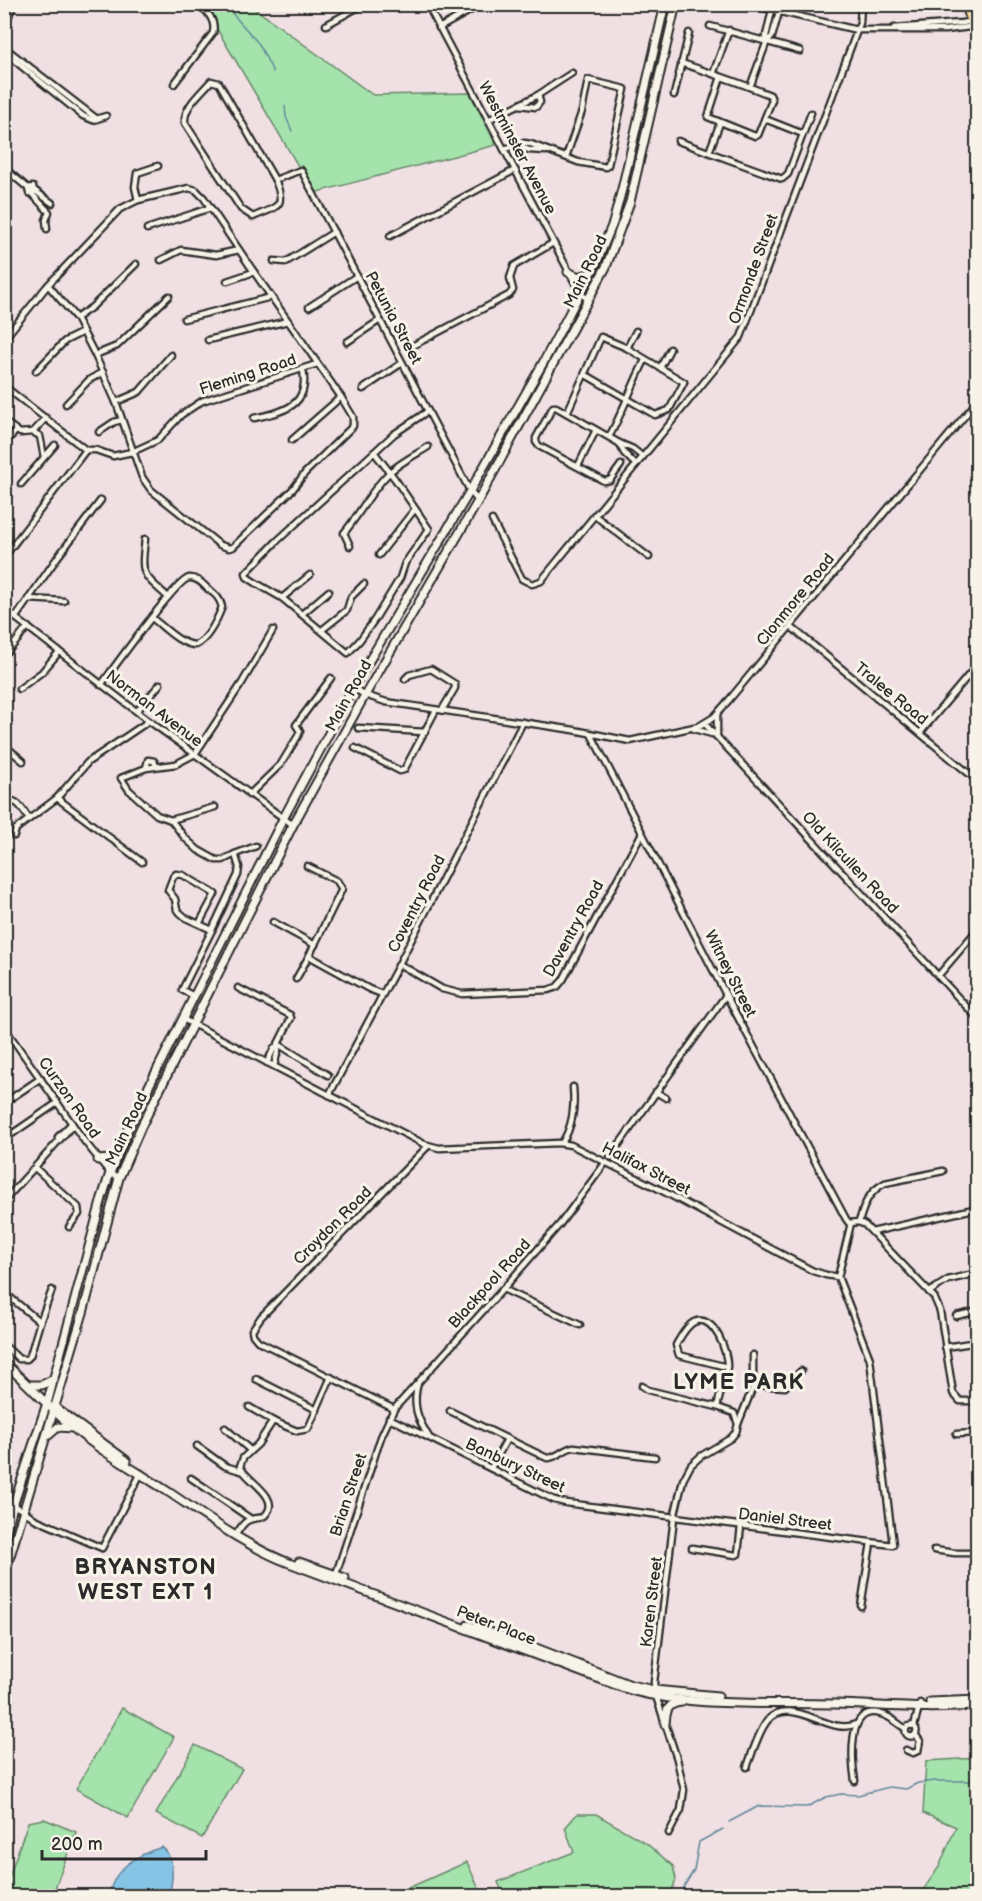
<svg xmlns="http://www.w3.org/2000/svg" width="982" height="1901" viewBox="0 0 982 1901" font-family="'Balsamiq Sans',sans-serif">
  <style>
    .green { fill: #a4e3ab; stroke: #68876b; stroke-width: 1.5 }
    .water { fill: #86c4e6; stroke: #62879b; stroke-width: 1.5 }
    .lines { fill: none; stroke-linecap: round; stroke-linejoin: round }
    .stream { stroke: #62879b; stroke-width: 1.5 }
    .street-casing { stroke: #2b2b2b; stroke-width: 9 }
    .secondary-casing { stroke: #2b2b2b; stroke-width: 11 }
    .primary-casing { stroke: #2b2b2b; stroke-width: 12 }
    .street { stroke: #f7f3e8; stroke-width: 4.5 }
    .secondary { stroke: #f7f3e8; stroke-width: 7 }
    .primary { stroke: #fcde96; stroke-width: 8 }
    .labels { text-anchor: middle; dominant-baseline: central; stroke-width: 6; stroke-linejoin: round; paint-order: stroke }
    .street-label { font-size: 16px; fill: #2b2b2b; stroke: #f7f3e8 }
    .district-label { font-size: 22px; font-weight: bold; letter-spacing: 1.5px; fill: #2b2b2b; stroke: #f7f3e8 }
  </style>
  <rect width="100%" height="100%" fill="#f0e0e3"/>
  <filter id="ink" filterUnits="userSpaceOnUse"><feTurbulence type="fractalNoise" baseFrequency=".0167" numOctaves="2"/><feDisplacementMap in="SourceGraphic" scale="12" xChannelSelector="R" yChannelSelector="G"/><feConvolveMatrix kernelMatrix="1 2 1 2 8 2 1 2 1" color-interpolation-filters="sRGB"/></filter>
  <g filter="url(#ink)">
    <g class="green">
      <path d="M195,5H250L373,95L470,93L496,145L314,193L214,24Z"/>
      <path d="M122,1708L174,1737L128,1818L76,1789Z"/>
      <path d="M195,1745L242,1769L202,1838L156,1814Z"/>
      <path d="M977,1758V1896H919L939,1867L956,1827L923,1813L926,1761Z"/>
      <path d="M577,1814H596L646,1843L673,1866L676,1879L670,1896H504L498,1882L574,1852L565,1828Z"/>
      <path d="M44,1819L76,1832L52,1896H6L8,1880L28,1822Z"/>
      <path d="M467,1862L482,1896H390Z"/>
    </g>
    <path class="water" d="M162,1847C176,1858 173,1880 169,1896H109C113,1868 137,1855 162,1847Z"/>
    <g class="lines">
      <g class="stream">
        <path d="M224,4L259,44L273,72"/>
        <path d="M285,106L286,117L292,131"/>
        <path d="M729,1822L759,1806L807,1807L826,1797L841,1794L858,1795L889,1787L906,1789L918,1783L934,1781H978"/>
        <path d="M678,1896L694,1870L699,1842L723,1829"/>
      </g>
      <defs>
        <g id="street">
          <path d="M427,4L575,283L580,294L589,299"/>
          <path d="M747,4L857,30H946L978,26"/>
          <path d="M326,25L364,4"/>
          <path d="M710,26L800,51"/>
          <path d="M439,28L482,4"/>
          <path d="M894,28L962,23L978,20"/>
          <path d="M767,41L766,36L772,10"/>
          <path d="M4,47L97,119"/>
          <path d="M4,52L83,116L93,120L106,116"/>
          <path d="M681,63C711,73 741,83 770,95L772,100L758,135L755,136L708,117L721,77"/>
          <path d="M713,74L729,30"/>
          <path d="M211,81L219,83L275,180C287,208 277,206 253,217L241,209L185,123C183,107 201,93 211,81Z"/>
          <path d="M174,84L213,33C216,21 208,13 200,4"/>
          <path d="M750,87L767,41L772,37L779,12"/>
          <path d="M674,95L689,33"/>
          <path d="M519,105L536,107L540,102L538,95"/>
          <path d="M765,119L803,134"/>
          <path d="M488,120L538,95L572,73"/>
          <path d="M678,141L782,179L788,174L811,113"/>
          <path d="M516,145L529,150L546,151"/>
          <path d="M504,149L524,143L531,144L578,162L606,167L608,165L625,89L588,80L582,111L566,157"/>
          <path d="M709,152L720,123"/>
          <path d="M4,168L28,188L33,187L34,192L29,193L28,188"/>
          <path d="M275,180L301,170L470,491L478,501"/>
          <path d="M34,190L52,203"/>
          <path d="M31,193L49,212L46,220L47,229"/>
          <path d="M138,200L135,187L137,173L158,166"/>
          <path d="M147,229L210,208"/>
          <path d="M390,236L515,170"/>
          <path d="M161,260L181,250L216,255L239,250"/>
          <path d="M274,261L286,262L334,232"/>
          <path d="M227,281L254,272"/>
          <path d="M309,307L357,276"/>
          <path d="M76,318L92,307L136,264"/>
          <path d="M184,319L271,297"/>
          <path d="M4,339L48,285L120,209L138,200L189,188L196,190L204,198L254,272L341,397L353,417V426L305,473L293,489L233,547L229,548L220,545L151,490L142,477L116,402L95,355L76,318L48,285"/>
          <path d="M208,340L288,321"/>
          <path d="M347,342L380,320"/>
          <path d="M414,345L509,295L513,290L510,278L514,266L553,243"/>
          <path d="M627,348L636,331"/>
          <path d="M95,355L117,346L169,296"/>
          <path d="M660,368L670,349"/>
          <path d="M36,371L65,341L83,332"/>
          <path d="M4,386L86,450"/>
          <path d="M363,389L402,363"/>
          <path d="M116,402L139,392L171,355"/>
          <path d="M66,404L89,380L103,372"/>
          <path d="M567,413L601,337L627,348L684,382L669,410L655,415L586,375"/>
          <path d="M254,418C283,412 310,406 303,370"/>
          <path d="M4,421L20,433L33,432L40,436L44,457"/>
          <path d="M33,432L46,418"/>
          <path d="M99,432L114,422L122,420"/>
          <path d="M609,437C623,411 632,386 645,360"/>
          <path d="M292,440L341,397"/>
          <path d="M619,443L624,453L636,465"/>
          <path d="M4,444L16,431"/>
          <path d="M86,450H96L113,456L132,452L158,440L181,415L202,401L317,364"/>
          <path d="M374,452L395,479L429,529L405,563L400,578L375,619L360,640L348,653L282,598L256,583L247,577L246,573L277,541L394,434L428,411"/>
          <path d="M621,465L610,480L604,481L539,446L536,442V438L553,407H556L619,443L633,449L643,457"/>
          <path d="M578,466L596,430"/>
          <path d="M21,484L55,445"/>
          <path d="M594,515L649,557"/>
          <path d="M492,520L522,579L532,584L541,581L741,337L860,23L861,4"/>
          <path d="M145,539C141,575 141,573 168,597"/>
          <path d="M350,546L344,533C360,514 371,490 389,473C399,463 415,455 428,447"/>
          <path d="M379,555L415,509"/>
          <path d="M4,557L86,450"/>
          <path d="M282,598L310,575"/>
          <path d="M28,599L64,601"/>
          <path d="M4,609L149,721L293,825"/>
          <path d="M302,614L329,591"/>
          <path d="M16,617L57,558L101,500"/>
          <path d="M4,623L13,615"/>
          <path d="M790,626L978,781"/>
          <path d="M322,630L347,610L351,597L364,584"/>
          <path d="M4,654C15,646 19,636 28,627"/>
          <path d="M405,679L409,675L431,669L455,684V688L442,710"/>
          <path d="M101,685C113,669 176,580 189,578C197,577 203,584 208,589C215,594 220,598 222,607C217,620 208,639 196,645C180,645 164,627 152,618"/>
          <path d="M353,688L365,695L386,702L574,730L630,741L699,726L714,717L729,700L978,400"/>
          <path d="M19,689L42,672L59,652"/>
          <path d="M137,711L160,684"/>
          <path d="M705,724L978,1019"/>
          <path d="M358,728L425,732"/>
          <path d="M694,729L712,734"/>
          <path d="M920,733L978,664"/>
          <path d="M591,734L726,995L846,1219L849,1223L859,1222L865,1225L934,1297L940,1311L953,1393L960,1401H978"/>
          <path d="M717,737V714"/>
          <path d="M4,745L23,761"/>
          <path d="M355,748L400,771L404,770L436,710"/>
          <path d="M146,768L148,760L154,761L156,766"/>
          <path d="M249,795L281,764L298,736L300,731L296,725L331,678"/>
          <path d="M57,798L142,862"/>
          <path d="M4,801C17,797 23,810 29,819"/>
          <path d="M171,820L215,807"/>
          <path d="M14,836L16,829L57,798L88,762L149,721"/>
          <path d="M235,854L223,860H216L198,850L185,838L171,820L157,815L129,790L121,778L146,768L176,764L195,754L242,683L273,630"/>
          <path d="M307,866L337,881L342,889L309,956"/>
          <path d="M273,922L315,945"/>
          <path d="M212,930L238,875L239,867L235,854L256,846"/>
          <path d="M399,964L442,989L462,994L548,990L557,987L563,980L642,833"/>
          <path d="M938,976L978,929"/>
          <path d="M296,979L309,956L369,989L382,994"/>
          <path d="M238,988L290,1015L291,1018L277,1046L274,1048L267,1063"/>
          <path d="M194,996L182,990L212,930L186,918L177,910L175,899L168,890L173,877L176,874L183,875L215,894L199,924"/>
          <path d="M183,1019L424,1144L439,1148L559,1143L571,1145L657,1188L813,1271L826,1275L838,1277L870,1359L893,1545L566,1503L554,1500L389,1418"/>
          <path d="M4,1027L85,1142L110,1173L119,1178"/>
          <path d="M278,1044L328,1075"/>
          <path d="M274,1066L278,1050L277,1046"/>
          <path d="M656,1092L666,1098"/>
          <path d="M329,1095L399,964L523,722"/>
          <path d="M4,1103L41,1078"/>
          <path d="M4,1136H9L57,1103"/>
          <path d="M58,1141V1137L72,1123"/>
          <path d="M562,1143C573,1126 575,1107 573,1087"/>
          <path d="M610,1157L726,995"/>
          <path d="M35,1168L78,1207L79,1214L69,1227"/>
          <path d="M4,1201L73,1125"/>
          <path d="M859,1222C864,1205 868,1192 885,1183L943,1171"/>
          <path d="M872,1232L978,1208"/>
          <path d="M838,1277L851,1223"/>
          <path d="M4,1287L6,1294L40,1322L30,1356L27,1359H19L4,1345"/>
          <path d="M503,1289L580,1325"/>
          <path d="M929,1292L948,1280L978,1273"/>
          <path d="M956,1316L978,1311"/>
          <path d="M40,1322L52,1290"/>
          <path d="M945,1347L978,1342"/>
          <path d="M256,1379L317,1410"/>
          <path d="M418,1383C412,1404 417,1419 429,1437"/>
          <path d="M754,1385L785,1387L801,1371"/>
          <path d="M642,1386L648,1390L717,1407"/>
          <path d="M394,1409L258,1341L253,1335L252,1330L261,1317L428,1146"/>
          <path d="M450,1411L547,1458C558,1458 564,1448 574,1447L655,1457"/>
          <path d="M273,1421L297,1431L308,1429L331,1377"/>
          <path d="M738,1424L753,1387V1355"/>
          <path d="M225,1428L250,1450"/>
          <path d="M956,1434L978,1433"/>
          <path d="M197,1446L225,1466L241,1471"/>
          <path d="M491,1468L507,1439"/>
          <path d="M973,1473H978"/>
          <path d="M191,1478L251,1519"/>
          <path d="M4,1502L23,1510L35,1519L102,1548L141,1473"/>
          <path d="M236,1534C240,1529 243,1522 249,1520C255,1517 263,1520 267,1513C280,1496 244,1479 240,1466L243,1458L258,1444L273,1421L249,1407"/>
          <path d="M692,1548L736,1555L738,1554L741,1526"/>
          <path d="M934,1550L955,1553H978"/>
          <path d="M335,1577L381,1437L394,1409L503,1289L560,1224L606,1162"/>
          <path d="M861,1606L871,1543"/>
          <circle cx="911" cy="1731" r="5.5"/>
          <path d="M914,1726L920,1703"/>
          <path d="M906,1750L913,1753L918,1751L920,1741L915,1734"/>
          <path d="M747,1767C752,1754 759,1730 768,1720C791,1694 830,1737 856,1724"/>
          <path d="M855,1781C852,1762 846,1703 881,1714C890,1716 898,1724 906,1729"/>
          <path d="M669,1833L681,1810L684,1790L677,1759L655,1693L654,1682L674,1518L683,1480L691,1465L701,1456L731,1438L736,1432L738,1424L734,1413L717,1407L727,1367C728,1352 714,1313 694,1322C686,1326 680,1338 676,1345L679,1355L727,1367"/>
        </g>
        <g id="secondary">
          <path d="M4,26L12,4"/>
          <path d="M568,272L579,277L591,273"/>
          <path d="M98,1160L110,1159L117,1154"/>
          <path d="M4,1363C28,1383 47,1406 71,1426C101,1452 137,1471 170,1493C209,1519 246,1546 289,1563L624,1688C685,1708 770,1702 835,1704C882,1705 930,1711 978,1705"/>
          <path d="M30,1385H42L54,1379"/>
          <path d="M57,1409L127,1461"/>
          <path d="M49,1435L58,1427L73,1428"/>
          <path d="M4,1539L13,1506L48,1400L102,1198L110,1173L130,1124L283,819L320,750L353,688L470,491L543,363L598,259L613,223L622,189L665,4"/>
          <path d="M299,1562L345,1578"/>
          <path d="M4,1576L83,1313L119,1178L141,1127L293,825L365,695L478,501L606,267L630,202L676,4"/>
          <path d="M468,1625L526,1644L631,1685L654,1690L718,1696"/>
          <path d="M930,1702L978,1700"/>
          <path d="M665,1724C666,1711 667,1703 682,1702"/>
        </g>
        <path id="primary" d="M966,4L978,41"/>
      </defs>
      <use href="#street" class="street-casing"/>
      <use href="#secondary" class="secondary-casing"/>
      <use href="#primary" class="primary-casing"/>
      <use href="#street" class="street"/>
      <use href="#secondary" class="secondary"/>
      <use href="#primary" class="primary"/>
    </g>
  </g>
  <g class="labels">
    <g class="street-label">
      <text transform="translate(517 148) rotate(62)">Westminster Avenue</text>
      <text transform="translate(754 269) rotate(-70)">Ormonde Street</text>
      <text transform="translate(586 272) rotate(-64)">Main Road</text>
      <text transform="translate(393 318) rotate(62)">Petunia Street</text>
      <text transform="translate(248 375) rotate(-18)">Fleming Road</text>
      <text transform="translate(796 600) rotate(-51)">Clonmore Road</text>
      <text transform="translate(891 694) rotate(39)">Tralee Road</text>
      <text transform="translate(349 696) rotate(-61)">Main Road</text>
      <text transform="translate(154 709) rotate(37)">Norman Avenue</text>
      <text transform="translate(850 863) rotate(47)">Old Kilcullen Road</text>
      <text transform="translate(417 904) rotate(-63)">Coventry Road</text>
      <text transform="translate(574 929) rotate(-61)">Daventry Road</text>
      <text transform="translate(730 974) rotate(63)">Witney Street</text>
      <text transform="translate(69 1098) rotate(55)">Curzon Road</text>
      <text transform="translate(127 1129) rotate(-65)">Main Road</text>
      <text transform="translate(646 1169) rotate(27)">Halifax Street</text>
      <text transform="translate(333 1226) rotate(-45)">Croydon Road</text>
      <text transform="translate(490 1284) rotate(-48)">Blackpool Road</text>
      <text transform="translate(515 1466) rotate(25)">Banbury Street</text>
      <text transform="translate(349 1495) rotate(-72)">Brian Street</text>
      <text transform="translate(785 1520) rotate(7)">Daniel Street</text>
      <text transform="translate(652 1602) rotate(-83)">Karen Street</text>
      <text transform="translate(496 1626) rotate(21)">Peter Place</text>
    </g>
    <g class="district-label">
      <text x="739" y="1382">LYME PARK</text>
      <text x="146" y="1567">BRYANSTON<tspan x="146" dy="25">WEST EXT 1</tspan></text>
    </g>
  </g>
  <rect width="982" height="1901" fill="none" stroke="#f7f3e8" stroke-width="24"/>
  <rect x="12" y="12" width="958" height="1877" fill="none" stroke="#2b2b2b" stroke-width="2" filter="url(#ink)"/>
  <path d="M42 1850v9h164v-9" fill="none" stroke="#2b2b2b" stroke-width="3"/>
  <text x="51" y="1850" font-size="18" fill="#2b2b2b" stroke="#f7f3e8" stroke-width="4.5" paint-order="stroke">200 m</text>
</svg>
